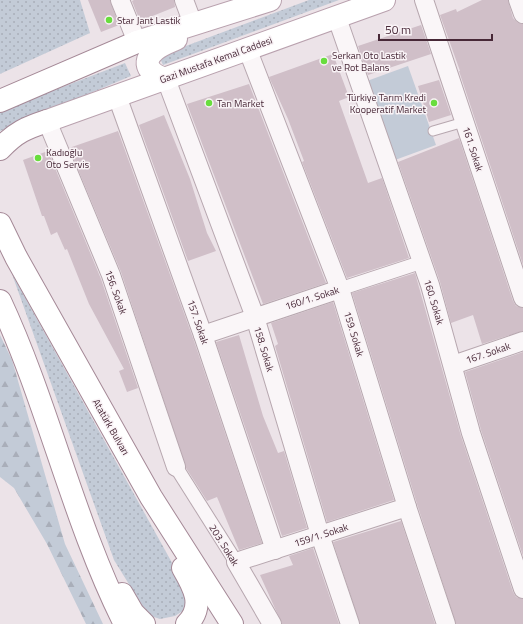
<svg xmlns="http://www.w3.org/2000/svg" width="523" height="624" viewBox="0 0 523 624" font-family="'Titillium Web',sans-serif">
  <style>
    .grass { fill: url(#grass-dots) }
    .forest { fill: url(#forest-firs) }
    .green { fill: #c3cbd7 }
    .building { fill: #d0bfc8 }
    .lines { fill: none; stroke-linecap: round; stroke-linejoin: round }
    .service-casing { stroke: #b7a7af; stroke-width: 11 }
    .pedestrian-casing { stroke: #b7a7af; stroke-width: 15 }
    .minor-casing { stroke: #b7a7af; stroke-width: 20 }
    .primary-casing { stroke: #b9a1ae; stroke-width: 24 }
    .trunk-casing { stroke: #a58997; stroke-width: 24 }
    .service { stroke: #faf6f8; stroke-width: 9 }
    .pedestrian { stroke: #faf6f8; stroke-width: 13 }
    .minor { stroke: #faf6f8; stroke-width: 18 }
    .primary { stroke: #fff; stroke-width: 22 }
    .trunk { stroke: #fff; stroke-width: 22 }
    .poi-dot { fill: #68dd3d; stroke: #f9f3f6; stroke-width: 1.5 }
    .labels { text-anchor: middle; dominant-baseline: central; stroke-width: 3; stroke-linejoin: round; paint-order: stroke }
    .poi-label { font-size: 10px; fill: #472837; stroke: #f9f3f6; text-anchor: start }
    .street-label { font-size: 10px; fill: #472837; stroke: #f9f3f6 }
  </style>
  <defs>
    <pattern id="grass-dots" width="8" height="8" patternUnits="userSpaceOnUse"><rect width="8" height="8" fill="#c3cbd7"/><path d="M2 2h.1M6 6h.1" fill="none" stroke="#a9aeb9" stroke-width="1.8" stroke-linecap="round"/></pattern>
    <pattern id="forest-firs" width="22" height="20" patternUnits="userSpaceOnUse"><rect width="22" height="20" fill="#c3cbd7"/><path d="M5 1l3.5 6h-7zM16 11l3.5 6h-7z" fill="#a9aeb9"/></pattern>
  </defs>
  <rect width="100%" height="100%" fill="#ece3e8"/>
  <g class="grass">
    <path d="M0,0H80L90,33L0,74Z"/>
    <path d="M309,0H339L163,65L159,56Z"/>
    <path d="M125,63L131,76L0,131V111Z"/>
    <path d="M12,274L191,597L186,609L175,616L160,619L148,615L114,560Z"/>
  </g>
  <path class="forest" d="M0,335L12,360L65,544L103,624H86L47,544L14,488L0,477Z"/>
  <path class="green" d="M408,66L436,145L395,160L367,81Z"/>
  <g class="building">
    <path d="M88,0H110L119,25L101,32Z"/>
    <path d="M134,0H174L175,7L140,21L132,1Z"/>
    <path d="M482,0H508L513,18L517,22L523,24V265L459,71H460L440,15L456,9L457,12Z"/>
    <path d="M421,25L431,54L368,75L358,46Z"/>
    <path d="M333,54L349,97L339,101L368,183L382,178L409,258L347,278L302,162L304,161L288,119L269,77Z"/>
    <path d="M439,80L451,115L429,122L418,86Z"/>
    <path d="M249,84L326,283L263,304L187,104Z"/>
    <path d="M164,115L190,179L207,233L216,251L188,261L139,125Z"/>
    <path d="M118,131L193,338L262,543L239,550L217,497L207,501L186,468L121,272L69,148Z"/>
    <path d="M459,138L513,301L516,306L523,308V331L482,344L473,315L451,323L440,282L398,162Z"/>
    <path d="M48,151L101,279L138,388L127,392L119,371L124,369L89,304L67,249L65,250L57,232L51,235L44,216H42L23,160Z"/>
    <path d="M415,273L461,436L513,592L516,597L523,599V624H456L417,504L352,293Z"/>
    <path d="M333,302L394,500L327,522L275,346L278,344L271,323Z"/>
    <path d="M239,335L263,416L278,453L284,451L307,528L282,536L216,342Z"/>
    <path d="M523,352V556L481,430L465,372Z"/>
    <path d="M401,521L435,624H360L333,542Z"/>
    <path d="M313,548L339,624H282L260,575L293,565L289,556Z"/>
  </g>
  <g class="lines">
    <defs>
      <path id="service" d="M433,131L464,122"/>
      <g id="pedestrian">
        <path d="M340,289L422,262"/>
        <path d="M176,467L236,562"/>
      </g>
      <g id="minor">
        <path d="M120,0L137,42"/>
        <path d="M184,0L193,24"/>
        <path d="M424,0L523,298"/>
        <path d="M518,0L523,14"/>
        <path d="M337,18L430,285L471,433L523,589"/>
        <path d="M247,48L340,289L407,507L446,624"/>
        <path d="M166,79L255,317L320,535L350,624"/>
        <path d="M117,96L203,335L275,550"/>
        <path d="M47,121L111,275L176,467"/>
        <path d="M203,335L340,289"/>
        <path d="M453,365L523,341"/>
        <path d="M272,624L236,562L407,507"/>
      </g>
      <g id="primary">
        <path d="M137,42L270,0"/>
        <path d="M166,79C150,75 140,63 155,50C161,45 169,42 176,39"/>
        <path d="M47,121L384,0"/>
      </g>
      <g id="trunk">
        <path d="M0,101L137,42"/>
        <path d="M0,149C16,132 26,128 47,121"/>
        <path d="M0,224L16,257L151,497L232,624"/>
        <path d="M0,301C49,406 73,521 125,624"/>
        <path d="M183,568C194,587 205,606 187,624"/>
        <path d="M122,594L133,613L144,624"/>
      </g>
    </defs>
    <use href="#service" class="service-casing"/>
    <use href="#pedestrian" class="pedestrian-casing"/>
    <use href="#minor" class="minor-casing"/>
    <use href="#primary" class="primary-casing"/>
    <use href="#trunk" class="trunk-casing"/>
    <use href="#service" class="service"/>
    <use href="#pedestrian" class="pedestrian"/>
    <use href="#minor" class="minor"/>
    <use href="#primary" class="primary"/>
    <use href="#trunk" class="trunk"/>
  </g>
  <g class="poi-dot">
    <circle cx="109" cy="20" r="4"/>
    <circle cx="324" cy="61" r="4"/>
    <circle cx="209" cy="103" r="4"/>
    <circle cx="434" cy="103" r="4"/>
    <circle cx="38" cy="158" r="4"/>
  </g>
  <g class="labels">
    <g class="poi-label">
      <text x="117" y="20">Star Jant Lastik</text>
      <text x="332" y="55">Serkan Oto Lastik<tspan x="332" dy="12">ve Rot Balans</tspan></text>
      <text x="426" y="97" text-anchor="end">Türkiye Tarım Kredi<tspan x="426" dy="12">Kooperatif Market</tspan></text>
      <text x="217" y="103">Tan Market</text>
      <text x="46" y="152">Kadıoğlu<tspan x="46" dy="12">Oto Servis</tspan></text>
    </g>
    <g class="street-label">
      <text transform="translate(216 60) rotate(-20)">Gazi Mustafa Kemal Caddesi</text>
      <text transform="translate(473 149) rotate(72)">161. Sokak</text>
      <text transform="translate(116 292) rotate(70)">156. Sokak</text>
      <text transform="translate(312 298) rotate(-18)">160/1. Sokak</text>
      <text transform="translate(434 302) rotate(73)">160. Sokak</text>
      <text transform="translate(198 322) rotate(71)">157. Sokak</text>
      <text transform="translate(354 334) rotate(73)">159. Sokak</text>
      <text transform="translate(264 349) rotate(73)">158. Sokak</text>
      <text transform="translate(488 353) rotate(-19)">167. Sokak</text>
      <text transform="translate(111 427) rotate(60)">Atatürk Bulvarı</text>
      <text transform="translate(321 535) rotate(-18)">159/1. Sokak</text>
      <text transform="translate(224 545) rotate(58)">203. Sokak</text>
    </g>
  </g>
  <path d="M379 34v6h113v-6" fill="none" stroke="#472837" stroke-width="2"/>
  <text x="385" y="34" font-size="12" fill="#472837" stroke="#f9f3f6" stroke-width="3" paint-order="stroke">50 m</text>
</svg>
